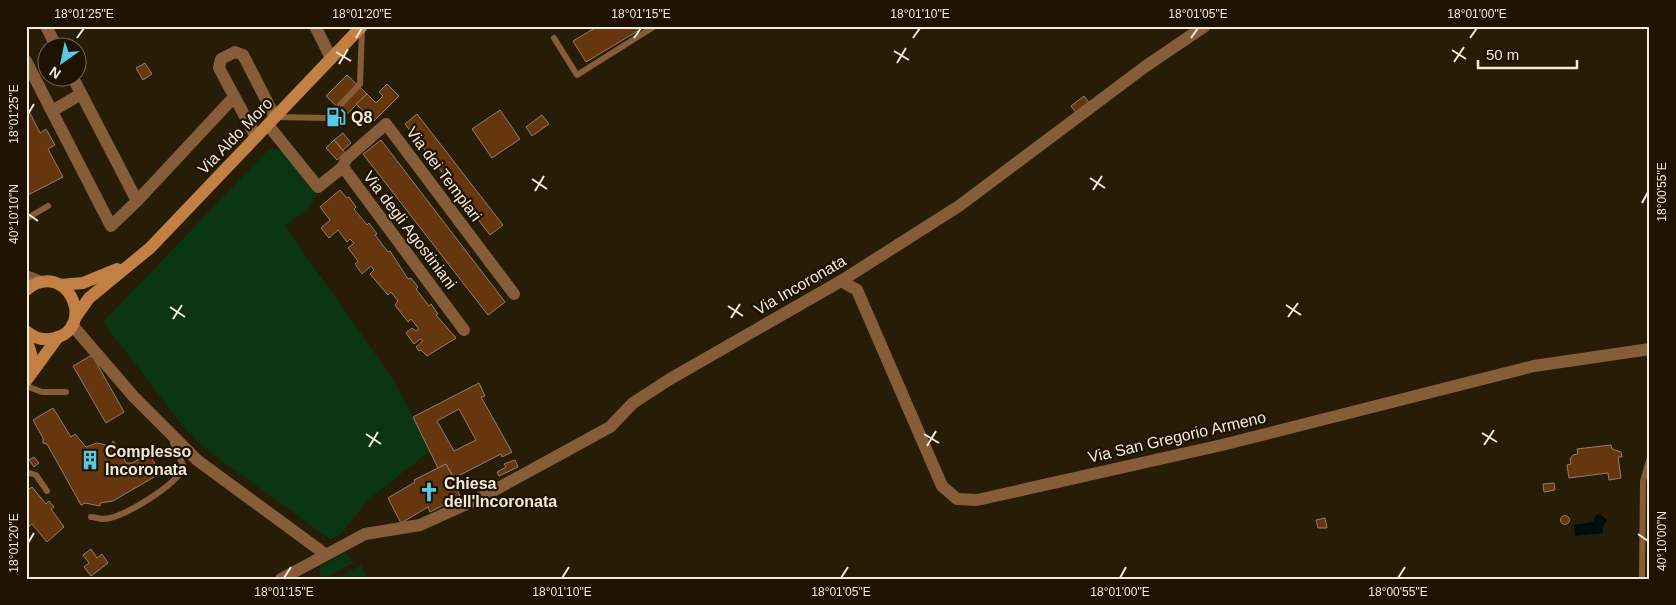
<svg xmlns="http://www.w3.org/2000/svg" width="1676" height="605" viewBox="0 0 1676 605" font-family="Arial,sans-serif">
  <style>
    .green { fill: #0a3511 }
    .water { fill: #010c0d }
    .building { fill: #66370f; stroke: #957d6c; fill-rule: evenodd }
    .lines { fill: none; stroke-linecap: round; stroke-linejoin: round }
    .service { stroke: #875d39; stroke-width: 6 }
    .minor { stroke: #875d39; stroke-width: 12 }
    .secondary { stroke: #c38044; stroke-width: 12 }
    .ticks { fill: none; stroke: #f2eadc; stroke-width: 2 }
    .labels { text-anchor: middle; dominant-baseline: central; stroke-width: 4.5; stroke-linejoin: round; paint-order: stroke }
    .poi-label { font-size: 16px; font-weight: bold; fill: #f2eadc; stroke: #1e1300; text-anchor: start }
    .street-label { font-size: 16px; fill: #f2eadc; stroke: #1e1300 }
    .neatline { fill: none; stroke: #f2eadc; stroke-width: 2 }
    .ticks-label { font-size: 12px; text-anchor: middle; fill: #f2eadc }
  </style>
  <rect width="100%" height="100%" fill="#271c06"/>
  <g class="green">
    <path d="M269,149L283,150L317,194L311,206L285,226L393,379L430,451L368,500L342,533L331,540L203,447L186,430L103,322Z"/>
    <path d="M346,552L353,563L323,579L318,569Z"/>
    <path d="M361,565L368,579H337Z"/>
  </g>
  <path class="water" d="M1600,514L1607,520L1603,526V533L1575,536L1574,525L1593,522L1596,515Z"/>
  <g class="building">
    <path d="M598,26H646L586,62L573,41Z"/>
    <path d="M145,63L152,74L143,80L136,68Z"/>
    <path d="M347,75L367,94L346,115L326,96Z"/>
    <path d="M387,84L399,96L374,121L356,104L367,94L376,103L383,96L379,92Z"/>
    <path d="M1084,96L1091,105L1077,114L1071,106Z"/>
    <path d="M26,105L40,133L46,129L55,145L48,149L63,177L26,196Z"/>
    <path d="M500,110L520,139L492,158L472,129Z"/>
    <path d="M417,114L503,225L490,235L405,124Z"/>
    <path d="M542,115L549,124L532,136L526,127Z"/>
    <path d="M343,133L351,143L343,150L334,140Z"/>
    <path d="M334,140L345,153L337,160L326,148Z"/>
    <path d="M381,140L505,302L488,315L363,154Z"/>
    <path d="M340,190L347,198L349,197L356,207L354,209L367,225L369,223L377,234L375,235L388,252L390,251L408,279L411,278L418,287L416,289L429,306L431,304L438,314L436,315L456,338L427,356L421,350L419,351L416,347L423,341L420,339L414,344L406,333L412,328L416,331L419,329L411,319L408,322L395,305L398,301L391,292L388,295L370,274L374,270L371,266L362,274L355,264L358,261L348,248L354,243L350,239L347,242L338,230L329,238L321,228L330,220L320,207Z"/>
    <path d="M92,355L124,412L106,423L73,366Z"/>
    <path d="M479,383L485,396L481,397L512,452L502,457L501,454L454,478L446,464L438,468L413,417ZM459,409L476,440L454,451L437,421Z"/>
    <path d="M53,408L71,437L75,434L86,447L97,443L110,446L113,441L121,451L126,463H132L149,454L161,473L113,501L100,503V506L85,503L81,505L47,444L43,443V438L33,420Z"/>
    <path d="M1611,445L1612,449L1621,452L1622,457H1618L1621,478L1609,480L1608,473L1569,478L1567,465L1571,464L1570,459L1573,455L1578,454L1577,449Z"/>
    <path d="M34,457L39,463L34,467L29,460Z"/>
    <path d="M515,460L518,467L499,476L497,472L506,467L504,464Z"/>
    <path d="M446,464L458,487L456,488L460,496L430,512L428,507L401,523L388,498L415,482L414,480Z"/>
    <path d="M1554,483L1555,490L1544,492L1543,484Z"/>
    <path d="M32,487L46,504L49,501L54,507L51,509L64,527L47,542L32,524L26,529V491Z"/>
    <circle cx="1565" cy="520" r="4.5"/>
    <path d="M1325,518L1327,528H1318L1316,520Z"/>
    <path d="M91,549L97,558L102,554L108,563L91,576L84,567L89,563L83,555Z"/>
  </g>
  <g class="lines">
    <g class="service">
      <path d="M554,38L577,75L655,26"/>
      <path d="M276,117L328,118L360,84L362,27"/>
      <path d="M26,219L48,206"/>
      <path d="M26,386L42,392H66"/>
      <path d="M26,472L36,475L47,491"/>
      <path d="M91,517C95,517 99,519 103,519C124,518 176,485 184,467L173,443"/>
      <path d="M1642,579L1643,481L1650,457"/>
    </g>
    <g class="minor">
      <path d="M46,26L57,48"/>
      <path d="M315,26L331,58"/>
      <path d="M26,61L111,226L137,201L234,97"/>
      <path d="M73,78L137,201"/>
      <path d="M52,111L81,94"/>
      <path d="M268,125L318,187L343,167L464,330"/>
      <path d="M256,137L219,68L221,59L235,52L243,55L275,117"/>
      <path d="M343,167L346,159L386,124L514,294"/>
      <path d="M26,276L41,282"/>
      <path d="M841,281L857,290L942,486L957,499L977,500L1222,445L1534,366L1650,349"/>
      <path d="M72,325L134,397L197,460L325,554"/>
      <path d="M281,579L365,534L420,525L482,497L610,427L633,403L670,379L841,281L959,206L1146,66L1205,26"/>
    </g>
    <g class="secondary">
      <path d="M60,285L83,283L117,269"/>
      <path d="M26,290C66,257 98,327 55,338C44,341 34,338 26,331"/>
      <path d="M75,318L89,298L150,248L362,26"/>
      <path d="M26,337L35,368"/>
      <path d="M26,381L58,337"/>
    </g>
  </g>
  <path class="ticks" d="M77,38L84,28M356,38L362,28M634,38L641,28M913,38L920,28M1191,38L1198,28M1470,38L1477,28M1452,50L1466,59M894,51L909,60M336,52L351,61M1454,62L1464,47M897,63L906,48M339,64L348,49M28,114L34,104M1090,178L1105,188M532,179L547,189M1093,190L1102,176M535,191L544,176M1642,203L1648,192M28,214L38,221M1286,305L1301,315M728,306L743,316M170,307L185,317M1288,317L1298,303M731,318L740,304M173,319L182,305M1482,433L1497,442M366,434L381,444M924,434L939,443M1484,445L1494,430M927,446L936,431M369,447L378,432M1638,534L1648,541M28,543L34,533M284,578L291,567M562,578L569,567M841,578L848,567M1120,578L1126,567M1398,578L1405,567"/>
  <defs>
    <symbol id="fuel-bare" viewBox="-9 -9 18 18"><path d="M-5.5-6h7V0h2V4h1.3V-2.5L3-4.5l.8-.8L6-3V5H2.5V1h-1V6h-7ZM-4.2-4.7v3.2H.2V-4.7Z" fill="#58c9e3" stroke="#1e1300" stroke-width="2.5" paint-order="stroke"/></symbol>
    <symbol id="building-bare" viewBox="-9 -9 18 18"><path d="M-4-6H4V6H1V3H-1V6H-4ZM-2.5-4.3h1.7v1.8h-1.7ZM.8-4.3h1.7v1.8H.8ZM-2.5-1h1.7V.8h-1.7ZM.8-1h1.7V.8H.8Z" fill="#58c9e3" stroke="#1e1300" stroke-width="2.5" paint-order="stroke"/></symbol>
    <symbol id="church-bare" viewBox="-9 -9 18 18"><path d="M-1.2-6h2.4v3.5h3.3v2.4h-3.3V6h-2.4V-.1h-3.3v-2.4h3.3Z" fill="#58c9e3" stroke="#1e1300" stroke-width="2.5" paint-order="stroke"/></symbol>
  </defs>
  <g fill-rule="evenodd">
    <use href="#fuel-bare" x="322" y="103" width="28" height="28"/>
    <use href="#building-bare" x="76" y="446" width="28" height="28"/>
    <use href="#church-bare" x="415" y="478" width="28" height="28"/>
  </g>
  <g class="labels">
    <g class="poi-label">
      <text x="351" y="117">Q8</text>
      <text x="105" y="451">Complesso<tspan x="105" dy="18">Incoronata</tspan></text>
      <text x="444" y="483">Chiesa<tspan x="444" dy="18">dell'Incoronata</tspan></text>
    </g>
    <g class="street-label">
      <text transform="translate(235 136) rotate(-46)">Via Aldo Moro</text>
      <text transform="translate(444 174) rotate(53)">Via dei Templari</text>
      <text transform="translate(410 230) rotate(53)">Via degli Agostiniani</text>
      <text transform="translate(800 285) rotate(-30)">Via Incoronata</text>
      <text transform="translate(1177 437) rotate(-13)">Via San Gregorio Armeno</text>
    </g>
  </g>
  <rect width="1676" height="605" fill="none" stroke="#1e1300" stroke-width="55"/>
  <g transform="translate(62 62) rotate(213)"><circle r="24" fill="#1e1300" stroke="#736958"/>
  <path d="M0-4L9 19L0 12L-9 19Z" fill="#58c9e3"/>
  <text y="-8" font-size="14" font-weight="bold" text-anchor="middle" fill="#f2eadc">N</text>
  </g>
  <path d="M1478 60v8h99v-8" fill="none" stroke="#f2eadc" stroke-width="2.5"/>
  <text x="1486" y="60" font-size="15" fill="#f2eadc" stroke="#1e1300" stroke-width="4" paint-order="stroke">50 m</text>
  <rect x="28" y="28" width="1620" height="550" class="neatline"/>
  <g class="ticks-label">
    <text x="84" y="18">18°01'25"E</text>
    <text x="362" y="18">18°01'20"E</text>
    <text x="641" y="18">18°01'15"E</text>
    <text x="920" y="18">18°01'10"E</text>
    <text x="1198" y="18">18°01'05"E</text>
    <text x="1477" y="18">18°01'00"E</text>
    <text transform="translate(14 114) rotate(-90)" y="4">18°01'25"E</text>
    <text transform="translate(1662 192) rotate(-90)" y="4">18°00'55"E</text>
    <text transform="translate(14 214) rotate(-90)" y="4">40°10'10"N</text>
    <text transform="translate(1662 541) rotate(-90)" y="4">40°10'00"N</text>
    <text transform="translate(14 543) rotate(-90)" y="4">18°01'20"E</text>
    <text x="284" y="596">18°01'15"E</text>
    <text x="562" y="596">18°01'10"E</text>
    <text x="841" y="596">18°01'05"E</text>
    <text x="1120" y="596">18°01'00"E</text>
    <text x="1398" y="596">18°00'55"E</text>
  </g>
</svg>
